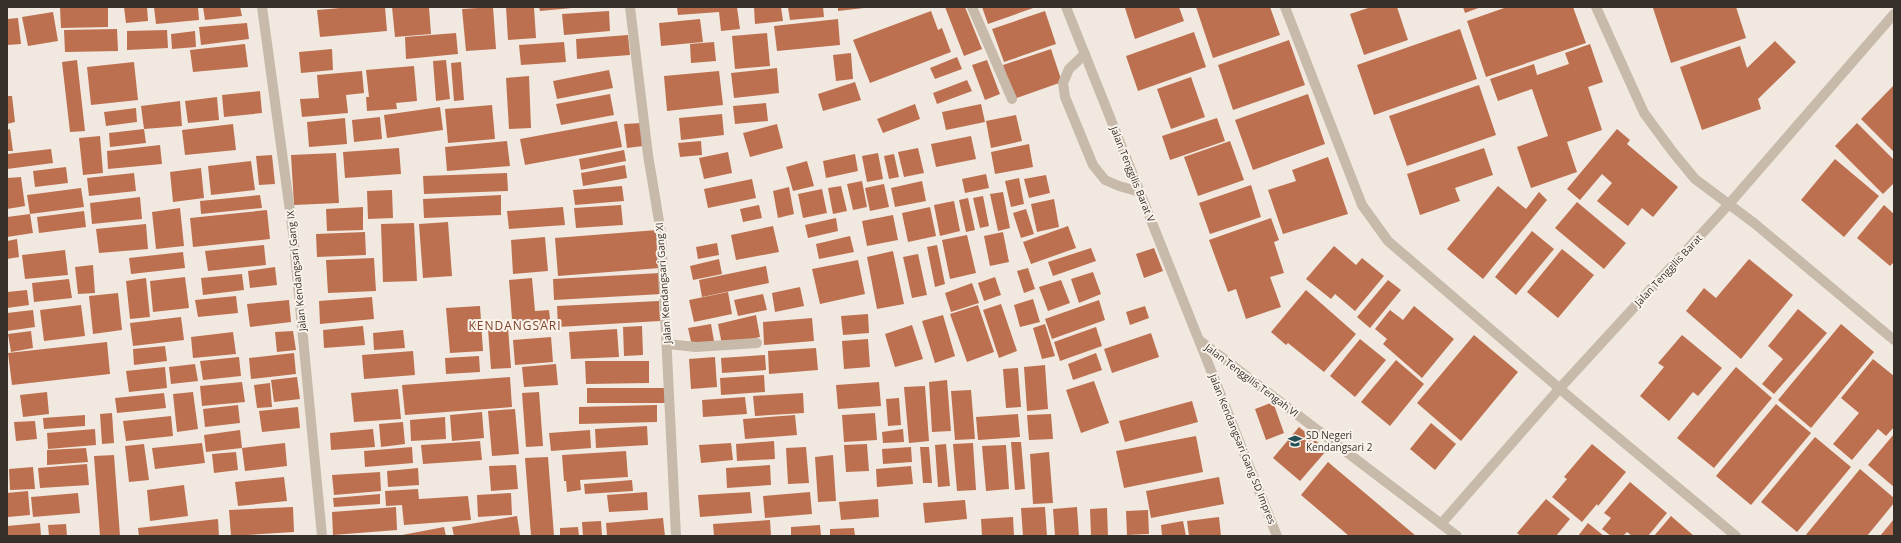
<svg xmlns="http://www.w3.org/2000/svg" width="1901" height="543" viewBox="0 0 1901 543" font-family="'Open Sans',sans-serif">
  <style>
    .building { fill: #bd7050 }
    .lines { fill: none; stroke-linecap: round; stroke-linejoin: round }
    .minor { stroke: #c8baab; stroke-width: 10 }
    .labels { text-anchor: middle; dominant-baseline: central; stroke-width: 4; stroke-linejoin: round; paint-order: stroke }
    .street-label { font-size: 10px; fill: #372f2a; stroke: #f9f3eb }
    .poi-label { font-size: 10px; fill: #372f2a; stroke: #f9f3eb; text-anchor: start }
    .quarter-label { font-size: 12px; letter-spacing: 1px; fill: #804228; stroke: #f9f3eb }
  </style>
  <rect width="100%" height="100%" fill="#f1e9df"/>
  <g class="building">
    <path d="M108,7V27L61,28L60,8Z"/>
    <path d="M124,7H147L148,21L126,23Z"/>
    <path d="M154,7H198L199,20L156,24Z"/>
    <path d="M203,7H240L242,16L205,20Z"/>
    <path d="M352,7H385L387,31L320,37L317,10Z"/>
    <path d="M392,7H429L431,34L395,37Z"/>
    <path d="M493,7L496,49L466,51L462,9Z"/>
    <path d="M506,7H534L536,38L508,40Z"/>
    <path d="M539,7H572V8L540,11Z"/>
    <path d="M677,7H737L740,29L721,31L719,12L678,15Z"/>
    <path d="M754,7H781L783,21L755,24Z"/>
    <path d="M788,7H823L824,17L790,20Z"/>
    <path d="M838,7H864V8L838,11Z"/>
    <path d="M945,7H965L982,49L964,56Z"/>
    <path d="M982,7H1036L988,24Z"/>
    <path d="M1126,7H1179L1184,21L1135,39L1125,8Z"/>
    <path d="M1196,7H1270L1280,35L1213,58Z"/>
    <path d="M1371,7H1397L1408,40L1364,55L1350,14Z"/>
    <path d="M1463,7H1481L1465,13Z"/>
    <path d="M1507,7H1573L1586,43L1486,77L1467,21Z"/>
    <path d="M1655,7H1736L1746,38L1671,63L1653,8Z"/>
    <path d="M609,11L610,31L564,35L562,14Z"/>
    <path d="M931,11L938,30L942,28L951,52L870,83L853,40Z"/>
    <path d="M1045,11L1056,44L1004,62L992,29Z"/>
    <path d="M53,12L58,41L28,46L22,17Z"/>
    <path d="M18,18L21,44L7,45V19Z"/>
    <path d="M700,19L703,42L661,46L659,23Z"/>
    <path d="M838,19L840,45L777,51L774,26Z"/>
    <path d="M247,23L249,39L201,45L199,27Z"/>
    <path d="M117,29L118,51L65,52L64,30Z"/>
    <path d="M1460,29L1477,79L1374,115L1357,65Z"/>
    <path d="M167,30L168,48L127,50V31Z"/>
    <path d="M195,31L196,47L172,49L171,34Z"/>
    <path d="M1194,32L1206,67L1138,91L1126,56Z"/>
    <path d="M456,33L458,54L406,59L405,37Z"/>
    <path d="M767,33L770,66L735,69L732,36Z"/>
    <path d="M628,35L630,55L577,59L576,39Z"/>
    <path d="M1289,40L1305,85L1233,110L1218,65Z"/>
    <path d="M1775,41L1796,62L1758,99L1761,109L1702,130L1680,67L1740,46L1747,68Z"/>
    <path d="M564,42L566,62L521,65L519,45Z"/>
    <path d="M714,42L716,61L691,63L690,44Z"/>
    <path d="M245,44L248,67L193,72L190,50Z"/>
    <path d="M1590,44L1603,82L1588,87L1602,130L1567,142L1577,172L1531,188L1517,147L1548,136L1532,89L1498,101L1490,79L1534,64L1537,75L1569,64L1565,53Z"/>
    <path d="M332,49L333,70L301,73L299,52Z"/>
    <path d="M1051,49L1062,82L1014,99L1003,65Z"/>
    <path d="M851,53L853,79L836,81L833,55Z"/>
    <path d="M957,57L962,69L935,79L930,68Z"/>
    <path d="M77,60L85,131L70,132L62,62Z"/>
    <path d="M446,60L450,99L436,101L433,61Z"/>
    <path d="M987,60L1000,94L985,100L972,65Z"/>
    <path d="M134,62L138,100L91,105L87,67Z"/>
    <path d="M461,62L464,100L454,101L451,63Z"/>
    <path d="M414,66L417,101L396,103L397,109L367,111L366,97H369L366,70Z"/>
    <path d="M777,68L779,93L734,98L731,73Z"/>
    <path d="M609,70L613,88L557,99L553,81Z"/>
    <path d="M362,71L364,93L346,95L348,113L302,117L300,99L319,98L317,75Z"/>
    <path d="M719,71L723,105L667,111L664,76Z"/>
    <path d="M529,76L531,128L509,129L506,78Z"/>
    <path d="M1191,77L1205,117L1171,129L1157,89Z"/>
    <path d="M967,80L972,91L937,104L933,93Z"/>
    <path d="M855,82L861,100L823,111L818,94Z"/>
    <path d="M1479,85L1496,135L1407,166L1389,116Z"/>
    <path d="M1894,85V152L1861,119Z"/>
    <path d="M260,91L262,113L224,117L222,95Z"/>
    <path d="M610,94L614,115L561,125L556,104Z"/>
    <path d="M1308,94L1325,144L1253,170L1235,120Z"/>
    <path d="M7,96H12L15,122L7,124Z"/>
    <path d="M217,97L219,120L188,123L185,101Z"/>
    <path d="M180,101L182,126L144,129L146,143L110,147L109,133L144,129L141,106Z"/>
    <path d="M766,103L768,121L735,124L733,106Z"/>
    <path d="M915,104L920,119L883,133L877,119Z"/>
    <path d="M981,104L985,122L946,130L942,112Z"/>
    <path d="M492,105L495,139L448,143L445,109Z"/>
    <path d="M440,107L443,130L387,138L384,115Z"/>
    <path d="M136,108L137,122L106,126L104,112Z"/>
    <path d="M722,114L724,135L681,140L679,118Z"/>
    <path d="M1016,115L1022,141L991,148L986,121Z"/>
    <path d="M380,117L382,139L354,142L352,120Z"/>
    <path d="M345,118L347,144L309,147L307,122Z"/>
    <path d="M1217,118L1225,141L1170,160L1162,136Z"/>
    <path d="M617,121L622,147L525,165L520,139Z"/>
    <path d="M641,123L643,146L627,148L624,124Z"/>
    <path d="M1857,123L1894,160V183L1883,194L1835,146Z"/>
    <path d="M233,124L236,150L185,155L182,130Z"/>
    <path d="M777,124L783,148L750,157L743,133Z"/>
    <path d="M10,129L13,151H7V130Z"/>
    <path d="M1617,129L1630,140L1627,144L1678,187L1653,217L1642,208L1628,226L1597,201L1612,183L1602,174L1580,200L1567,189Z"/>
    <path d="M100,136L103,173L83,175L79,138Z"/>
    <path d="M971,136L976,159L936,167L931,144Z"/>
    <path d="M507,141L510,166L447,171L445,147Z"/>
    <path d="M701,141L702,155L680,157L678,143Z"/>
    <path d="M1230,141L1244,180L1198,196L1184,157Z"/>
    <path d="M1029,144L1033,167L995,174L991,152Z"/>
    <path d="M160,145L162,164L108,169L107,151Z"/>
    <path d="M399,148L401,174L345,178L343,152Z"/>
    <path d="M918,148L924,173L904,177L898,152Z"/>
    <path d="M1484,148L1493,175L1455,188L1460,201L1420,215L1407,174Z"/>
    <path d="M51,149L53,163L7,169V154Z"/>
    <path d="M624,150L626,161L581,170L579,159Z"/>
    <path d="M728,152L732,173L704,179L699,158Z"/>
    <path d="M336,153L339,203L294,205L291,155Z"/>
    <path d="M878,153L883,179L867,182L862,156Z"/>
    <path d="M855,154L858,171L826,178L823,161Z"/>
    <path d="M894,154L899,177L889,179L884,156Z"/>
    <path d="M272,155L275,184L259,185L256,156Z"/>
    <path d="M1328,157L1348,214L1283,234L1268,190L1296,181L1292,170Z"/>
    <path d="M1835,159L1879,196L1844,237L1801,200Z"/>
    <path d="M251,161L255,190L211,195L208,166Z"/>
    <path d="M807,161L814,186L793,191L786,167Z"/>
    <path d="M625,165L627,178L583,186L581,173Z"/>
    <path d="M66,167L68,183L35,187L33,171Z"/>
    <path d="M201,168L204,198L173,202L170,172Z"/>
    <path d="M134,173L136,191L89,196L87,178Z"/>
    <path d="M507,173L508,191L424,194L423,176Z"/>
    <path d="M986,174L989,188L965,193L962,179Z"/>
    <path d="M1046,175L1050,193L1029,198L1024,179Z"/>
    <path d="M21,177L25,206L7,209V178Z"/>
    <path d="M1019,178L1024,204L1011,207L1005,181Z"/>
    <path d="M752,179L756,198L708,208L704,189Z"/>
    <path d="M862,181L867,207L853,210L847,184Z"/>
    <path d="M922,181L926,201L895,207L891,188Z"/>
    <path d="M884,184L889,207L870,211L865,188Z"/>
    <path d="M1251,185L1261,217L1210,234L1199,203Z"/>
    <path d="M622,186L624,201L575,205L573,190Z"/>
    <path d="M841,186L847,211L833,214L828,188Z"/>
    <path d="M1498,186L1526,209L1539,192L1547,200L1483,279L1447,249Z"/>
    <path d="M789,187L794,214L778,218L773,191Z"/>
    <path d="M81,188L84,207L30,214L27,195Z"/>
    <path d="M822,189L827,213L803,218L798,194Z"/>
    <path d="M392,190L393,218L368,219L367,191Z"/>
    <path d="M1003,192L1010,228L998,231L990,194Z"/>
    <path d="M260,195L262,208L201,214L200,201Z"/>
    <path d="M501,195V215L424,218L423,199Z"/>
    <path d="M983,196L989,226L980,228L973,198Z"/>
    <path d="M140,197L142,219L92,224L90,203Z"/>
    <path d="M968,198L975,230L966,232L959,200Z"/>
    <path d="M1054,199L1059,227L1037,232L1031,204Z"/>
    <path d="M954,201L960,231L940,236L934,205Z"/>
    <path d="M1577,202L1626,243L1604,269L1555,228Z"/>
    <path d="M621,205L623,225L576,228L574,208Z"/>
    <path d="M759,205L762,218L743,222L740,209Z"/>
    <path d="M1884,205L1894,214V262L1890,266L1857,238Z"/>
    <path d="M363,207V230L327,231L326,209Z"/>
    <path d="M563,207L565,225L509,229L507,211Z"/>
    <path d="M930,207L936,236L908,242L902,213Z"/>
    <path d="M180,208L184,246L156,249L152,212Z"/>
    <path d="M1026,209L1034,234L1021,238L1013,213Z"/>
    <path d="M267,210L270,239L193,247L190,218Z"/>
    <path d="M84,211L86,227L39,233L37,217Z"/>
    <path d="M30,214L33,233L7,237V217Z"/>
    <path d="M893,215L898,240L867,246L862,221Z"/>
    <path d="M836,218L838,231L808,238L805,225Z"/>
    <path d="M1271,218L1279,240L1274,242L1284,273L1270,277L1281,307L1246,319L1236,289L1228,292L1209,240Z"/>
    <path d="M448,222L452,276L423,278L419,224Z"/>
    <path d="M414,223L417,281L383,282L381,224Z"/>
    <path d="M146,224L148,249L99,253L96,229Z"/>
    <path d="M773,226L779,252L736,260L731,235Z"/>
    <path d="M1068,226L1076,248L1031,264L1023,242Z"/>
    <path d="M657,230L660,268L558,276L555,238Z"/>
    <path d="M1532,231L1554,249L1516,295L1495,277Z"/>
    <path d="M365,232L366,255L317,257L316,234Z"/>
    <path d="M1003,232L1009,262L990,266L984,236Z"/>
    <path d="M967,235L976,273L950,279L942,240Z"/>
    <path d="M850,236L854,252L819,259L816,244Z"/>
    <path d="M545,237L548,271L513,274L511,240Z"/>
    <path d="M17,239L19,257L7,259V241Z"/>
    <path d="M717,243L719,255L698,259L696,247Z"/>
    <path d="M264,245L266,265L208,271L205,251Z"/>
    <path d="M937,245L945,284L935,287L927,247Z"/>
    <path d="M1334,246L1356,265L1362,258L1384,276L1355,311L1335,294L1331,299L1306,279Z"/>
    <path d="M1091,248L1096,261L1053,276L1048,262Z"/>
    <path d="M1154,248L1163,271L1144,278L1136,254Z"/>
    <path d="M1562,249L1594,275L1558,318L1527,292Z"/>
    <path d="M65,250L68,275L25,279L22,255Z"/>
    <path d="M893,251L904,304L877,309L867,257Z"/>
    <path d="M183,252L185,268L131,274L129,258Z"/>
    <path d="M918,254L927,295L912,298L903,257Z"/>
    <path d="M374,258L376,291L328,293L326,260Z"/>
    <path d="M719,259L722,274L693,280L690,266Z"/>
    <path d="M1749,259L1793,295L1741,359L1686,311L1704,288L1716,298Z"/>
    <path d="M858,260L865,294L820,304L812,269Z"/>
    <path d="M93,265L95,293L78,294L75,267Z"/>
    <path d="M766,266L769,283L702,297L699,280Z"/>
    <path d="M275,267L277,285L250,288L248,271Z"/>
    <path d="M1028,268L1035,289L1024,293L1017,271Z"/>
    <path d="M1093,272L1101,294L1079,303L1071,279Z"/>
    <path d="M660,273L662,294L554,300L553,279Z"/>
    <path d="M242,274L244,290L203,295L201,278Z"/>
    <path d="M185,277L189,308L153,312L150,281Z"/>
    <path d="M995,277L1001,295L984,301L978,283Z"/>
    <path d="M146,278L150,317L130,319L126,281Z"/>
    <path d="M532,278L535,311L549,310L551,327L516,330L515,319H512L509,280Z"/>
    <path d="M69,279L72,298L34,302L32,283Z"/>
    <path d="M1061,280L1070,303L1048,311L1039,287Z"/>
    <path d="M1388,280L1401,290L1370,328L1357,317Z"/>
    <path d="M972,283L979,303L951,312L945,293Z"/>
    <path d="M800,287L804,306L775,312L772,293Z"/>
    <path d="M27,290L29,305L7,308V292Z"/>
    <path d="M1306,290L1356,334L1324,372L1288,343L1286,345L1271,332Z"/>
    <path d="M728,292L732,314L694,322L689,300Z"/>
    <path d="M118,293L122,330L93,334L89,296Z"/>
    <path d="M763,294L767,310L738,316L734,300Z"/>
    <path d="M236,296L238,313L198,317L195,300Z"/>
    <path d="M372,297L374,319L320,324L319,301Z"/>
    <path d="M1033,299L1040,322L1020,327L1014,305Z"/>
    <path d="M289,300L291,322L250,327L247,304Z"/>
    <path d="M1099,300L1105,320L1052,339L1045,319Z"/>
    <path d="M659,301L660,321L558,327L557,306Z"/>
    <path d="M1001,304L1017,351L999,358L983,310Z"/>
    <path d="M81,305L85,336L44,341L40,310Z"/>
    <path d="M978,305L994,352L967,362L950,314Z"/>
    <path d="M480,306L483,351L450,353L446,308Z"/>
    <path d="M1145,306L1149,318L1130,325L1126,312Z"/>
    <path d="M1414,306L1454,339L1422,378L1383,344L1387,339L1375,329L1390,310L1403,320Z"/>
    <path d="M1798,309L1827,333L1774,394L1762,384L1783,359L1768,346Z"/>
    <path d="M33,310L35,327L7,331V313Z"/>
    <path d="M868,314L869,333L843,335L841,316Z"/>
    <path d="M756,315L760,337L722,345L718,324Z"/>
    <path d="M943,315L955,356L935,363L922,321Z"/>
    <path d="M181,317L184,340L133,346L130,323Z"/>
    <path d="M812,318L814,341L764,345L763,322Z"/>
    <path d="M711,324L714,341L692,346L688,328Z"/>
    <path d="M1045,324L1055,356L1042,359L1033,328Z"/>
    <path d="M1841,324L1874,352L1811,428L1778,400Z"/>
    <path d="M912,325L923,359L895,367L885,334Z"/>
    <path d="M363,326L365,345L324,348L323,330Z"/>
    <path d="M642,326L643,355L624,356L623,327Z"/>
    <path d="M508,327L511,368L491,369L488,329Z"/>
    <path d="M1096,327L1102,346L1060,361L1054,342Z"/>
    <path d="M617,329L619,357L571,359L569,332Z"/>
    <path d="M403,330L405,348L374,350L373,333Z"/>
    <path d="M31,331L33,348L11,352L8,334Z"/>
    <path d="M293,331L296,350L277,352L275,332Z"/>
    <path d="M233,332L236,354L193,358L191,337Z"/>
    <path d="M1151,333L1159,357L1112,373L1104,349Z"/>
    <path d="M1474,335L1518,372L1461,441L1417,403Z"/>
    <path d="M1682,335L1722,368L1698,396L1693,392L1669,421L1640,396L1664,367L1658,363Z"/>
    <path d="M551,337L553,362L515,365L513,340Z"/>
    <path d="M868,339L870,367L844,369L842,341Z"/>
    <path d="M1360,339L1386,360L1355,397L1330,376Z"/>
    <path d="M107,342L110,374L12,385L8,353Z"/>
    <path d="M165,346L167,361L134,365L133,349Z"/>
    <path d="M816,348L818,370L769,374L768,351Z"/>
    <path d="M413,351L415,375L364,379L362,355Z"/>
    <path d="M294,353L296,374L251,379L249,358Z"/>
    <path d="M1096,353L1102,370L1073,380L1068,364Z"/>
    <path d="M765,355L766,370L722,373L721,358Z"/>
    <path d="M479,356L480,372L446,374L445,358Z"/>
    <path d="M239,357L241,376L203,380L200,361Z"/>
    <path d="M715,357L717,387L691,389L689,359Z"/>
    <path d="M1873,359L1894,376V427L1886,436L1878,429L1852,460L1833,444L1859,413L1841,398Z"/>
    <path d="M1396,360L1424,384L1390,426L1361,402Z"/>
    <path d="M585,361H649V383L586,384Z"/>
    <path d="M195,364L198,381L171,384L169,367Z"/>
    <path d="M556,364L558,385L524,387L522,367Z"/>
    <path d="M1045,365L1048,409L1027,411L1024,367Z"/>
    <path d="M165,367L167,388L129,392L126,371Z"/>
    <path d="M1736,367L1772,398L1714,468L1677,438Z"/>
    <path d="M1018,368L1021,407L1006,408L1003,369Z"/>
    <path d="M764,375L765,392L721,395L720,378Z"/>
    <path d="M297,377L300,399L274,402L271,380Z"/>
    <path d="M510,377L512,407L405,415L402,385Z"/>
    <path d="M947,380L951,431L932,432L929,382Z"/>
    <path d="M1094,381L1109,423L1081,433L1066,390Z"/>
    <path d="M242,382L245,402L202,406L200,386Z"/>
    <path d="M879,382L881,406L838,409L836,385Z"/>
    <path d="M270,383L272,407L257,408L254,385Z"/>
    <path d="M925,386L929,441L909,443L904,387Z"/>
    <rect x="587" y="388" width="78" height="15"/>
    <path d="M398,389L401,419L354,422L351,393Z"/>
    <path d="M971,390L975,439L955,440L951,391Z"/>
    <path d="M47,392L49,414L23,417L20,395Z"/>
    <path d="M193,392L198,429L177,432L173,394Z"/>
    <path d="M539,392L543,446L526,447L522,393Z"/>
    <path d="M164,393L166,408L117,413L115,398Z"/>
    <path d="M803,393L804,413L755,416L753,396Z"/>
    <path d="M745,397L747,414L703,417L702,400Z"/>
    <path d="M899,398L901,425L888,426L886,399Z"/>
    <path d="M1192,401L1198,422L1125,442L1119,421Z"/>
    <path d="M1273,402L1284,433L1266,440L1255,409Z"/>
    <path d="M1776,404L1811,433L1751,505L1716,476Z"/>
    <path d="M238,405L240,423L205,427L203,409Z"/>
    <path d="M657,405V422L579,424V407Z"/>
    <path d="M298,407L300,428L262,432L259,411Z"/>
    <path d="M515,409L519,454L492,456L488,411Z"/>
    <path d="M482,412L484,438L452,441L450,415Z"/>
    <path d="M112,413L114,443L102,444L100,414Z"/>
    <path d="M875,413L877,440L844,442L842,415Z"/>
    <path d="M1018,414L1020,437L978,440L976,417Z"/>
    <path d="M1051,414L1053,439L1029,440L1027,415Z"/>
    <path d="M85,415V426L44,429L43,418Z"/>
    <path d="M795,415L797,435L745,439L743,419Z"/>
    <path d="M171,416L173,436L126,441L123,421Z"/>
    <path d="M445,417L446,439L411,441L410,420Z"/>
    <path d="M35,421L37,439L16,441L14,422Z"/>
    <path d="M403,422L405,444L381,447L379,424Z"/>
    <path d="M1431,423L1456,444L1435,470L1410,449Z"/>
    <path d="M647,426L648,445L596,448L595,429Z"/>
    <path d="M1299,427L1327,450L1300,481L1273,458Z"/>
    <path d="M95,429L96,445L48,449L47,433Z"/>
    <path d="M373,429L375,447L331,450L330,433Z"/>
    <path d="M903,429L904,442L883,443L882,432Z"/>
    <path d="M240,430L242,448L206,452L204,435Z"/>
    <path d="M590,430L591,448L551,451L549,433Z"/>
    <path d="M1894,434V487L1868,465Z"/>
    <path d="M1196,436L1203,472L1124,488L1116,451Z"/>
    <path d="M1815,437L1851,467L1797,532L1761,502Z"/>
    <path d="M480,441L482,460L423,464L421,445Z"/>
    <path d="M774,441L775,459L737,461L736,444Z"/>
    <path d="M1011,442H1021L1025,489L1015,490Z"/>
    <path d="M202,443L205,463L155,469L152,448Z"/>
    <path d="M285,443L287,466L245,471L242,448Z"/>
    <path d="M731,443L733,460L701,463L699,445Z"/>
    <path d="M973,443L976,490L957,491L953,444Z"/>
    <path d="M144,444L149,480L129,482L125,446Z"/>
    <path d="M867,444L869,471L846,472L844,445Z"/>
    <path d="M946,444L950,486L938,487L935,445Z"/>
    <path d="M1592,444L1626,472L1598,506L1597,504L1582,522L1552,497L1567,479L1564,477Z"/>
    <path d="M1006,445L1009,489L986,491L982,446Z"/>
    <path d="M412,447L413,463L365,467L364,451Z"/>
    <path d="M806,447L809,483L788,484L786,448Z"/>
    <path d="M911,447L912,462L883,464L882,449Z"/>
    <path d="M920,447H929L932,483H923Z"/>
    <path d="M86,448L88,462L47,465V450Z"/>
    <path d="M626,451L628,477L580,480L581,490L567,492L566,481H564L562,455Z"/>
    <path d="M236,452L238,470L214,473L212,454Z"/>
    <path d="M1049,452L1053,503L1033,504L1030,454Z"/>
    <path d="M114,455L120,536H100L94,456Z"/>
    <path d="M833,455L836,501L818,502L815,457Z"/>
    <path d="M548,457L554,536H531L525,458Z"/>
    <path d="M1328,462L1416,536H1349L1301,495Z"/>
    <path d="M87,464L89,485L40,488L38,468Z"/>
    <path d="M516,465L518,489L491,491L489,466Z"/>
    <path d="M770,465L771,485L727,488L726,468Z"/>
    <path d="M911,466L913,484L877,487L876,469Z"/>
    <path d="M33,467L35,489L10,490L9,469Z"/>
    <path d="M418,468L419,485L388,487L387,471Z"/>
    <path d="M1860,469L1894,498V503L1867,536H1805Z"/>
    <path d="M380,472L381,491L334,495L332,475Z"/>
    <path d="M284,477L287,501L238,506L235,482Z"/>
    <path d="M1219,477L1224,504L1151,518L1146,491Z"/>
    <path d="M632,480L633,491L585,494L584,484Z"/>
    <path d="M1630,482L1667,513L1648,536H1632L1627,532L1623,536H1611L1602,529L1611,518L1604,513Z"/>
    <path d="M184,485L188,516L150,521L147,490Z"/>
    <path d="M418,489L419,499L468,496L471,520L404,525L402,505L386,506L385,491Z"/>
    <path d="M28,491L30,515L8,517L7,493Z"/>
    <path d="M647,492L648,510L609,512L607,495Z"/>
    <path d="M750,492L752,513L700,517L698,495Z"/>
    <path d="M810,492L812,514L765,518L763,496Z"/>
    <path d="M78,493L80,513L33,517L31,497Z"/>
    <path d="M511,493L512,515L478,517L477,495Z"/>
    <path d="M380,494V504L334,507L333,498Z"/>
    <path d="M878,499L879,517L841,520L839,502Z"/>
    <path d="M1546,499L1570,519L1556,536H1521L1517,533Z"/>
    <path d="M965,500L967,519L925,523L923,503Z"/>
    <path d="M293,507L294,532L231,536L229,510Z"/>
    <path d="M396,507L397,530L333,535L332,512Z"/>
    <path d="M1045,507L1047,536H1023L1021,508Z"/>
    <path d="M1077,507L1079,536H1055L1053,509Z"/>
    <path d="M1107,508L1108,536H1091L1090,509Z"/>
    <path d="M1148,510L1149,534L1127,535L1126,511Z"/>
    <path d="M517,516L520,535L454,536L452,527Z"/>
    <path d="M1671,516L1694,536H1654Z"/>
    <path d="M1013,517L1014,536H982L981,519Z"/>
    <path d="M1219,517L1221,536H1189L1187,521Z"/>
    <path d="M663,518L665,536H607L606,523Z"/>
    <path d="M218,519L219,536H139L138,528Z"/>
    <path d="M1894,519V536H1880Z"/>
    <path d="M770,520L771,536H714L713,524Z"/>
    <path d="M601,521L602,536H583L582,522Z"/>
    <path d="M1183,521L1186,536H1162L1161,525Z"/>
    <path d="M40,523L41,536H7V526Z"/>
    <path d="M1588,523L1604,536H1578Z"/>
    <path d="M66,524L67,536H49L48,525Z"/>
    <path d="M820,525L821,536H791V527Z"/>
    <path d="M444,527L446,536H402V535Z"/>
    <path d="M578,527L579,536H560V528Z"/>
    <path d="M854,528L855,536H830V529Z"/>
  </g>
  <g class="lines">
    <g class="minor">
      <path d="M262,7L293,233L322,536"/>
      <path d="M630,7L648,155L661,233L676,536"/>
      <path d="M972,7L1012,99"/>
      <path d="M1066,7L1277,536"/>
      <path d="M1285,7L1362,205L1388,241L1573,400L1736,536"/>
      <path d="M1596,7L1644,113L1672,151L1695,179L1754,223L1894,340"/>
      <path d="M1085,54L1069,69L1063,83L1065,97L1093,165L1105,180L1119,186L1140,192"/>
      <path d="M1199,340L1457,536"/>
      <path d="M667,344L696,347L757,343"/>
      <path d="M1441,524L1560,388L1729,204L1894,14"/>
    </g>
  </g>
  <defs>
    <symbol id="school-bare" viewBox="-9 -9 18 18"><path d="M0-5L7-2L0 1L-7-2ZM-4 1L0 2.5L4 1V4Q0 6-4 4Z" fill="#225056" stroke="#f9f3eb" stroke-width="2.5" paint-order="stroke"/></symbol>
  </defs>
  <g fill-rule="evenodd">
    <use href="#school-bare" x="1285" y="431" width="20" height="20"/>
  </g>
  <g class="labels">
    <g class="street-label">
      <text transform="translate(1133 174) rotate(68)">Jalan Tenggilis Barat V</text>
      <text transform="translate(1668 270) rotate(-47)">Jalan Tenggilis Barat</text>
      <text transform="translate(296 271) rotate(-96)">Jalan Kendangsari Gang IX</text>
      <text transform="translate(663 283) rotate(-94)">Jalan Kendangsari Gang XI</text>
      <text transform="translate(1252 380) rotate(37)">Jalan Tenggilis Tengah VI</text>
      <text transform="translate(1243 449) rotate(68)">Jalan Kendangsari Gang SD Impres</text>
    </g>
    <g class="poi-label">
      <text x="1306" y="435">SD Negeri<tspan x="1306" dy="12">Kendangsari 2</tspan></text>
    </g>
    <g class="quarter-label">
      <text x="515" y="325">KENDANGSARI</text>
    </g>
  </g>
  <rect width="1901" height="543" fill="none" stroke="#372f2a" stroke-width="16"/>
</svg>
